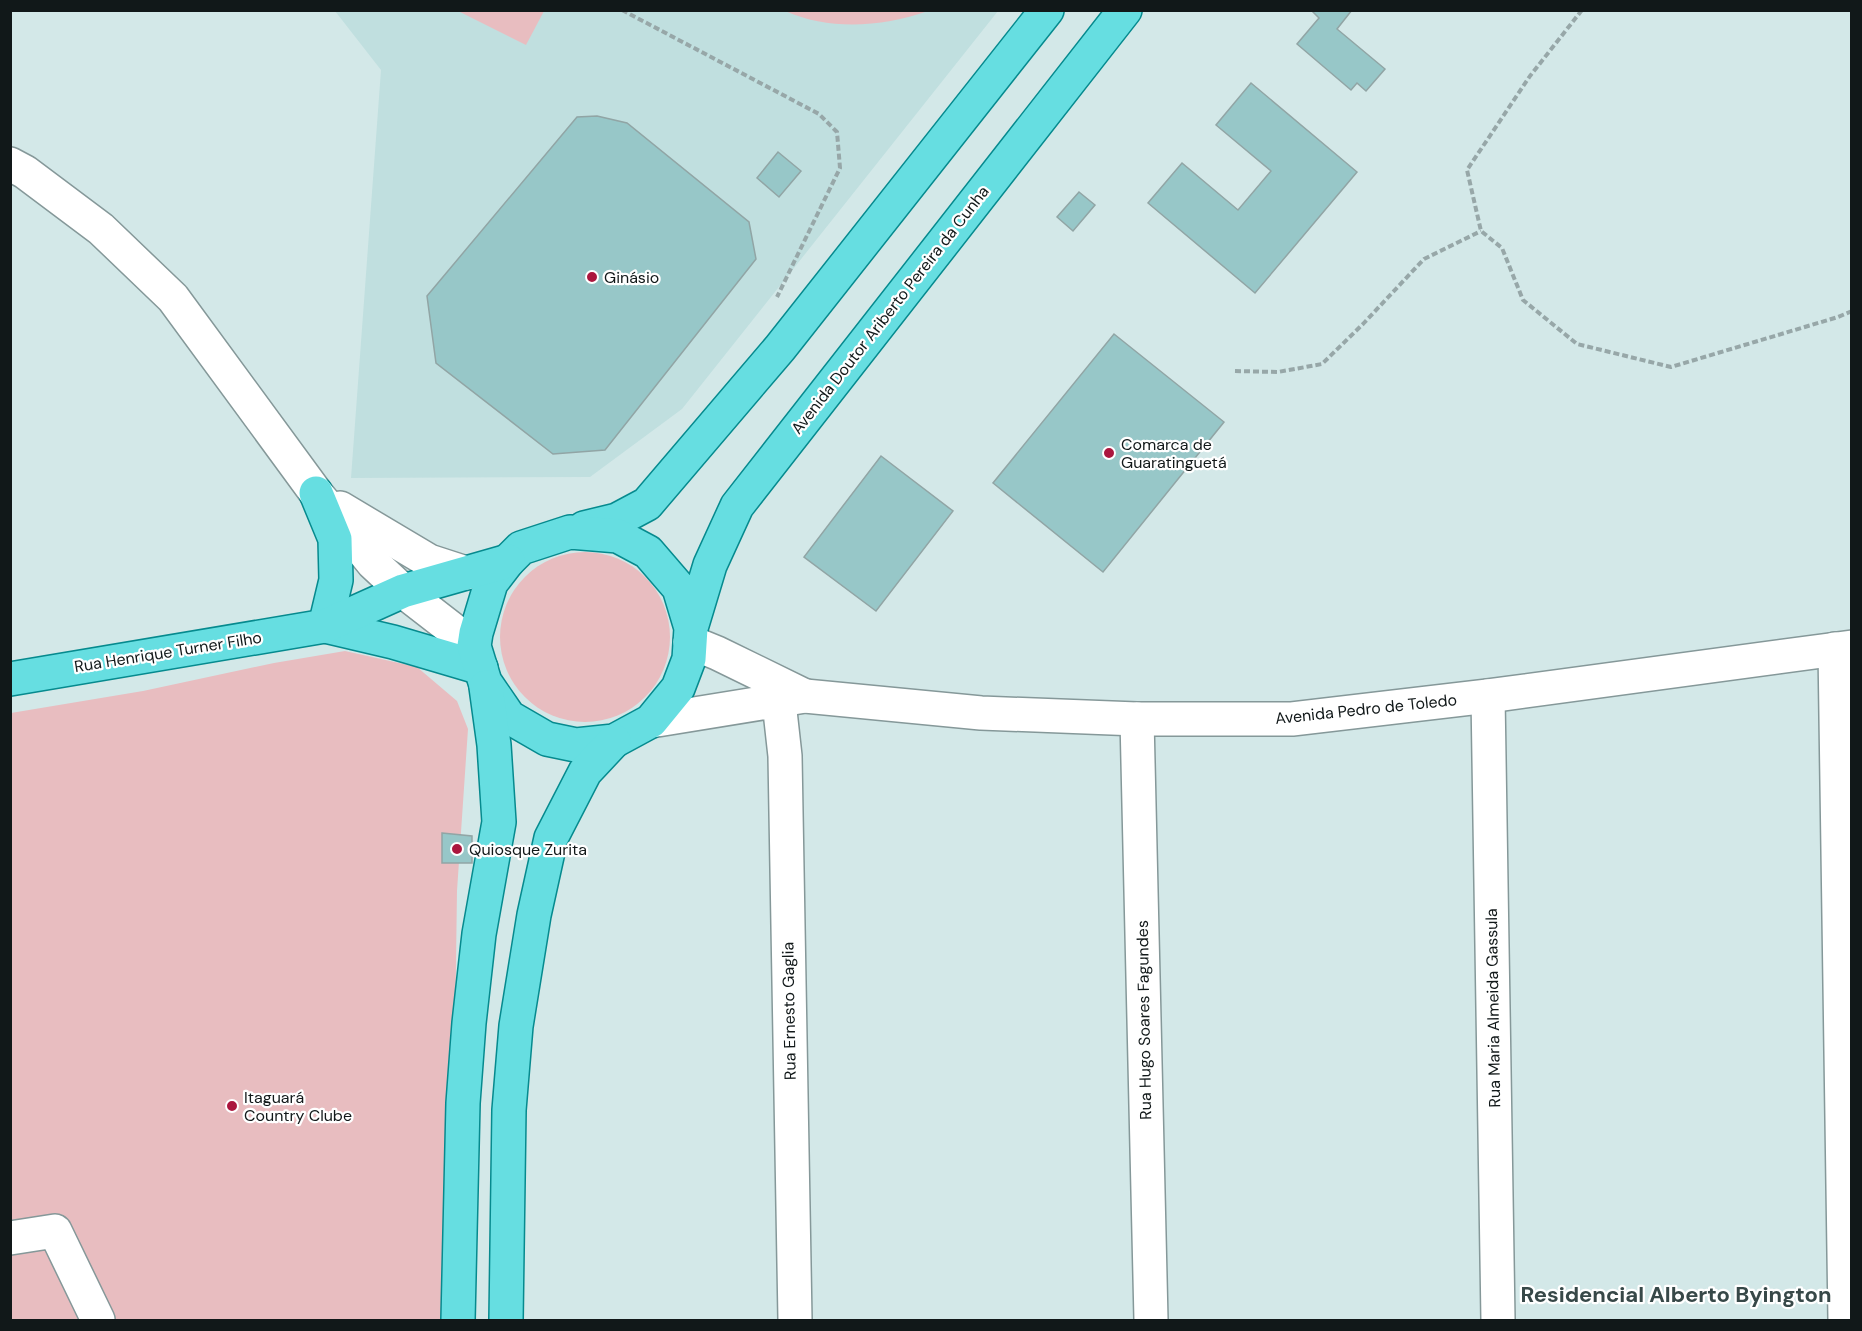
<svg xmlns="http://www.w3.org/2000/svg" width="1862" height="1331" viewBox="0 0 1862 1331" font-family="'DM Sans',sans-serif">
  <style>
    .built { fill: #c0dfdf }
    .green { fill: #e8bdc0 }
    .building { fill: #97c7c8; stroke: #91a5a5; stroke-width: 1.5 }
    .lines { fill: none; stroke-linecap: round; stroke-linejoin: round }
    .minor-casing { stroke: #859899; stroke-width: 36 }
    .major-casing { stroke: #068a8e; stroke-width: 36 }
    .path { stroke: #97a7a8; stroke-width: 4; stroke-dasharray: 6 3; stroke-linecap: butt }
    .minor { stroke: #fff; stroke-width: 33 }
    .major { stroke: #66dee1; stroke-width: 33 }
    .poi-dot { fill: #ab163e; stroke: #fff; stroke-width: 2 }
    .labels { text-anchor: middle; dominant-baseline: central; stroke-width: 4.5; stroke-linejoin: round; paint-order: stroke }
    .poi-label { font-size: 16px; fill: #111819; stroke: #fff; text-anchor: start }
    .street-label { font-size: 16px; fill: #111819; stroke: #fff }
    .district-label { font-size: 22px; font-weight: bold; fill: #374848; stroke: #fff }
  </style>
  <rect width="100%" height="100%" fill="#d3e8e8"/>
  <path class="built" d="M335,11H998L682,409L590,477L351,478L381,70Z"/>
  <g class="green">
    <path d="M458,11H544L526,45Z"/>
    <path d="M785,11H928C882,27 830,31 785,11Z"/>
    <circle cx="585" cy="637" r="85"/>
    <path d="M345,651L417,667L457,701L468,729L457,891L451,1320H11V713L143,691L274,663Z"/>
  </g>
  <g class="building">
    <path d="M1311,10H1352L1337,29L1385,69L1366,91L1357,83L1351,90L1297,44L1319,18Z"/>
    <path d="M1251,83L1357,172L1255,293L1148,203L1182,163L1238,210L1271,171L1216,125Z"/>
    <path d="M597,116L627,123L749,222L756,259L605,450L553,454L436,363L427,296L577,117Z"/>
    <path d="M778,152L801,171L779,197L757,178Z"/>
    <path d="M1079,192L1095,205L1073,231L1057,217Z"/>
    <path d="M1114,334L1224,422L1103,572L993,483Z"/>
    <path d="M881,456L953,511L876,611L804,557Z"/>
    <path d="M442,833L472,836V863H442Z"/>
  </g>
  <g class="lines">
    <defs>
      <g id="minor">
        <path d="M10,164L25,172L101,229L173,298L316,493L373,563L403,591L474,646"/>
        <path d="M340,508L429,561L466,573"/>
        <path d="M690,642L717,653L805,696"/>
        <path d="M1835,649L1845,1320"/>
        <path d="M1488,696L1498,1320"/>
        <path d="M779,702L785,756L795,1320"/>
        <path d="M1137,719L1151,1320"/>
        <path d="M651,721L805,696L981,713L1137,719H1292L1488,696L1852,647"/>
        <path d="M10,1238L55,1231L98,1320"/>
      </g>
      <g id="major">
        <path d="M316,493L335,539L336,580L325,626"/>
        <path d="M584,528L617,520L647,504L780,348L1047,10"/>
        <path d="M325,626L393,642L481,668"/>
        <path d="M691,628L679,588L648,552L618,536L570,532L521,548L508,561L491,583L476,633L474,646L485,682L509,717L547,739L576,745L614,741L651,721L678,688L689,659L691,628L710,565L737,506L1125,10"/>
        <path d="M10,679L325,626L403,591L508,561"/>
        <path d="M458,1320L463,1103L469,1023L479,934L499,822L494,745L486,687"/>
        <path d="M506,1320L509,1110L516,1026L534,915L551,838L585,772L614,741"/>
      </g>
    </defs>
    <use href="#minor" class="minor-casing"/>
    <use href="#major" class="major-casing"/>
    <g class="path">
      <path d="M622,10L819,114L837,132L840,168L777,297"/>
      <path d="M1582,10L1530,76L1467,170L1481,231L1502,248L1523,300L1577,344L1671,367L1838,317L1852,311"/>
      <path d="M1235,371L1278,372L1322,364L1363,324L1424,259L1481,231"/>
    </g>
    <use href="#minor" class="minor"/>
    <use href="#major" class="major"/>
  </g>
  <g class="poi-dot">
    <circle cx="592" cy="277" r="6"/>
    <circle cx="1109" cy="453" r="6"/>
    <circle cx="457" cy="849" r="6"/>
    <circle cx="232" cy="1106" r="6"/>
  </g>
  <g class="labels">
    <g class="poi-label">
      <text x="604" y="277">Ginásio</text>
      <text x="1121" y="444">Comarca de<tspan x="1121" dy="18">Guaratinguetá</tspan></text>
      <text x="469" y="849">Quiosque Zurita</text>
      <text x="244" y="1097">Itaguará<tspan x="244" dy="18">Country Clube</tspan></text>
    </g>
    <g class="street-label">
      <text transform="translate(890 310) rotate(-52)">Avenida Doutor Ariberto Pereira da Cunha</text>
      <text transform="translate(168 652) rotate(-9)">Rua Henrique Turner Filho</text>
      <text transform="translate(1366 709) rotate(-6)">Avenida Pedro de Toledo</text>
      <text transform="translate(1493 1008) rotate(-91)">Rua Maria Almeida Gassula</text>
      <text transform="translate(789 1011) rotate(-91)">Rua Ernesto Gaglia</text>
      <text transform="translate(1144 1020) rotate(-91)">Rua Hugo Soares Fagundes</text>
    </g>
    <g class="district-label">
      <text x="1676" y="1294">Residencial Alberto Byington</text>
    </g>
  </g>
  <rect width="1862" height="1331" fill="none" stroke="#111819" stroke-width="24"/>
</svg>
